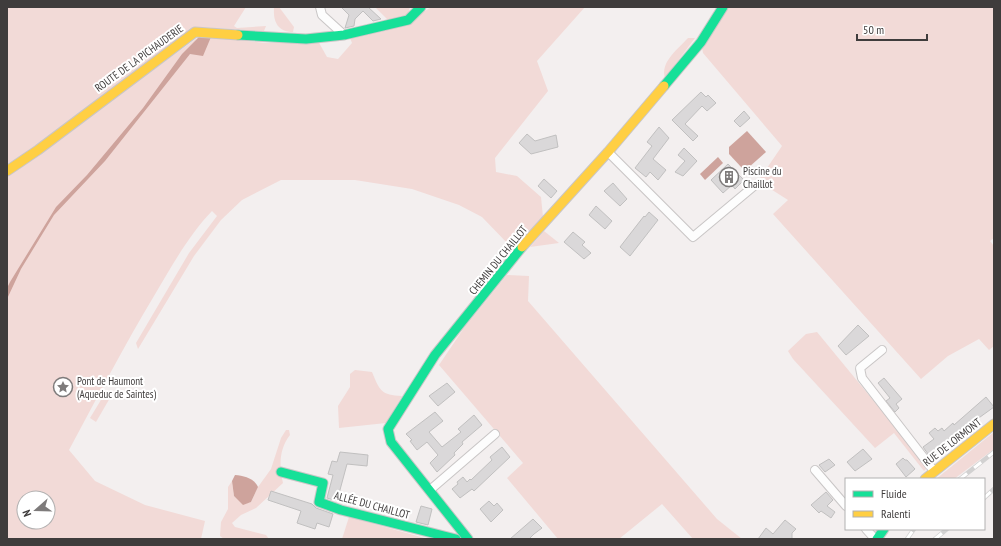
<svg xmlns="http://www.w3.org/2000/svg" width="1001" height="546" viewBox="0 0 1001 546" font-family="'PT Sans Narrow',sans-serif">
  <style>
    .green { fill: #f2dad7; fill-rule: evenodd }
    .water { fill: #cea39c }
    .building { fill: #dad8d9; stroke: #c1c0c0 }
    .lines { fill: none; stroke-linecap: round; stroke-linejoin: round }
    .street-casing { stroke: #c9c6c6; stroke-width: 10 }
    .fast-casing { stroke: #c9c6c6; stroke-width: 11 }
    .slow-casing { stroke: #c9c6c6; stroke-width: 11 }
    .street { stroke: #fdfdfd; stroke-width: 8 }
    .fast { stroke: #16e098; stroke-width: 9 }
    .slow { stroke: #ffcf43; stroke-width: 9 }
    .rail-casing { stroke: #d2d1d1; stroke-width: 4.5 }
    .rail { stroke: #fff; stroke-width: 3; stroke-dasharray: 9; stroke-linecap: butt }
    .labels { text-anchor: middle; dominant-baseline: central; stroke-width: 4; stroke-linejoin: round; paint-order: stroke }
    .street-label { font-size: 11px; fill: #3f3c3c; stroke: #fff }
    .poi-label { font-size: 11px; fill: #3f3c3c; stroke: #fff; text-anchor: start }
  </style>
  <rect width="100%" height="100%" fill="#f3efef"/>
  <g class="green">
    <path d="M7,7H246L234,26L237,28L266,26L264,31L199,27L7,167Z"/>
    <path d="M279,7L294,27L293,32C278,32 273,22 274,8Z"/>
    <path d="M375,7H410L407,17L389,21Z"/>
    <path d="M431,7H585L537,61L548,91L495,158L496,172L517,176L541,197L543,217L514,250L482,217L459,205L412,189L355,180H281L242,200L221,220L194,256L138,349L136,343L189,253L217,216L212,211C188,236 172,266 154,296C124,346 97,398 69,450L95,481L145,505L205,521L201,539H7V175L200,36L266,43L318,41L327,57L338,59L352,43L350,38L410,21ZM24,498H48V522H24Z"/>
    <path d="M723,7H994V238L990,241L994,246V346L989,350L979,339L948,356L921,379L773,214L788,200L758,181L782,146L703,53L701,42Z"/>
    <path d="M688,38H695L665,78C660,62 678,49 688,38Z"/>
    <path d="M544,231L559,243L530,247Z"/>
    <path d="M507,275L529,276L528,301L717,519L742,539H693L662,504L619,539H558L507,478L523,463L439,365L464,328Z"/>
    <path d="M817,332L928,467L924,471L894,433L875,448L793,359L788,351L806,334Z"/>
    <path d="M355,370L372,372C380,391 381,395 402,396L386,423L339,428L338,406L350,387V374Z"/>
    <path d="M107,390L114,391L96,422L90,418Z"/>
    <path d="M286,430H289L290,435C279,449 279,466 283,483L256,508L241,515L232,523L235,527L266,535L269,539H224L220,536L221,522L228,509V487L232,481L234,496L243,504L251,502L258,487L271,469L281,438Z"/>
    <path d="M994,432V449L954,479H936Z"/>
    <path d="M349,517L428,539H342Z"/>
  </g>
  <g class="water">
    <path d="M200,36L211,37L203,56L190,54L105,161L54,215L21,269L7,299V288L10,282L56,207L87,175L143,108L182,54Z"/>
    <path d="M747,131L766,152L748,168H742L729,154V147Z"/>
    <path d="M718,157L723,163L705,180L700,174Z"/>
    <path d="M235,475C244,476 254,478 258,487L251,502L243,505L234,496L232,481Z"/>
  </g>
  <g class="building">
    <path d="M341,7H368L381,19L373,21L363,11L355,19L354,26L345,28L349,15Z"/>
    <path d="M701,92L706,97L708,95L716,103L707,111L702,106L685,124L698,136L693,141L672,120Z"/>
    <path d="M744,111L750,118L740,127L734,121Z"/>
    <path d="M659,127L669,138L653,159L666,170L658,180L650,172L646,177L635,168L652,146L647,142Z"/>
    <path d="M527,134L535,141L556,135L558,147L531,154L519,143Z"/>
    <path d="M684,148L697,161L683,176L675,172L685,161L678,155Z"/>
    <path d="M728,164L744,180L735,189L732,185L723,193L711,180Z"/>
    <path d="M544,179L557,191L551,198L538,186Z"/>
    <path d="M613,183L627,199L620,206L604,191Z"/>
    <path d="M596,206L612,221L605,229L589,215Z"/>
    <path d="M649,212L658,220L630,256L620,247L644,216L645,217Z"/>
    <path d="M573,232L585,242L582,245L591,253L584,259L564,242Z"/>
    <path d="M858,325L869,336L846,355L838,346Z"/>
    <path d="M884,378L902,399L896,404L899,408L895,412L886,401L890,398L878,383Z"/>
    <path d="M447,383L455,392L438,406L429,396Z"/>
    <path d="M986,397L994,407L969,425L931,458L923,447L934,439L929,433L935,428L938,431L942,428L944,431L953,423L954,425Z"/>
    <path d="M435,412L443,421L429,432L442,447L461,432L458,429L474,415L482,425L462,442L463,444L454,453L455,455L437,472L430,463L438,455L427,442L417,450L410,441L412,440L406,434Z"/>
    <path d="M502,447L510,457L474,491L472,489L460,498L452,489L458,484L457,482L463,477L467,482L470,479L471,480L492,460L490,457Z"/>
    <path d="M863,449L872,459L855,471L847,462Z"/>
    <path d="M340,452L368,455L367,466L347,464L337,501L327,498L333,475L328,474L332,461L337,462Z"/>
    <path d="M903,458L905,460H907L915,469L906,477L896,464Z"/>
    <path d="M829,459L835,465L825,472L819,465Z"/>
    <path d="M271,491L312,504L316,508L333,514L329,527L317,523L315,529L297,523L301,511L268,500Z"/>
    <path d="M826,492L833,500L827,506L835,512L831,518L821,511L819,513L811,505Z"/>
    <path d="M489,501L494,506L497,503L503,510L491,522L480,509Z"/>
    <path d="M421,506L432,509L428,525L416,522Z"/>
    <path d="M533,519L542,528L534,534L529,539H510Z"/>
    <path d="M785,520L796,529L792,533V539H758L766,528L773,534Z"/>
  </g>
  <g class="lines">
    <defs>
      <g id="street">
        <path d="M320,7L322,15L344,35"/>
        <path d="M608,152L693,237L754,186"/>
        <path d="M882,350L860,368L862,378L934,471"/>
        <path d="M815,470L846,506"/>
        <path d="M430,490L495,434"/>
        <path d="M866,529L875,539"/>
      </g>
      <g id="fast">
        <path d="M238,35L306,39L344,35L408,20L421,7"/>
        <path d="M664,86L701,42L723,7"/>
        <path d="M281,472L323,483L319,502L341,510L456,539"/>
        <path d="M468,539L391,442L388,429L435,355L522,247"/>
        <path d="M877,539L884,529"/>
      </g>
      <g id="slow">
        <path d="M7,171L38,150L195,32L238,35"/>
        <path d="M522,247L608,152L664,86"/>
        <path d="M925,479L994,424"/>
      </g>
    </defs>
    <use href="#street" class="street-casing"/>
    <use href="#fast" class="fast-casing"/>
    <use href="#slow" class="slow-casing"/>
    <use href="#street" class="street"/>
    <use href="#fast" class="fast"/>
    <use href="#slow" class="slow"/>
    <defs>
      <g id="rail">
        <path d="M960,479L994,452"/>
        <path d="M984,498L994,489"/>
        <path d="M907,539L914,529"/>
        <path d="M935,539L947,529"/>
      </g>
    </defs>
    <use href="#rail" class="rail-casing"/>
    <use href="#rail" class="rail"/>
  </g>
  <defs>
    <symbol id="building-ring" viewBox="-11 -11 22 22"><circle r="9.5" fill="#fff" stroke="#7e7b7b" stroke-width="1.5"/><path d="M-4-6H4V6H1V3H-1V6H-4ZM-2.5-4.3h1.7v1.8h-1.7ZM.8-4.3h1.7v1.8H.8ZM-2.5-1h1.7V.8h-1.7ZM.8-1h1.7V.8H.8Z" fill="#7e7b7b"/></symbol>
    <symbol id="sight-ring" viewBox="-11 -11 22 22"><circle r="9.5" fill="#fff" stroke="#7e7b7b" stroke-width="1.5"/><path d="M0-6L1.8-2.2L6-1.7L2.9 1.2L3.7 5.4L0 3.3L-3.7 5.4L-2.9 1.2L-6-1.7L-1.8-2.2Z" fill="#7e7b7b"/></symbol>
  </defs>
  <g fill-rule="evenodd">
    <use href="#building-ring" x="718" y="166" width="22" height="22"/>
    <use href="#sight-ring" x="52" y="376" width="22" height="22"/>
  </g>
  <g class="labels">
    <g class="street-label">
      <text transform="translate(139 58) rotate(-36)">ROUTE DE LA PICHAUDERIE</text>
      <text transform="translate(498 260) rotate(-51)">CHEMIN DU CHAILLOT</text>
      <text transform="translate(952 442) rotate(-38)">RUE DE LORMONT</text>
      <text transform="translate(372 505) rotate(15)">ALLÉE DU CHAILLOT</text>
    </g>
    <g class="poi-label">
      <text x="743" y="171">Piscine du<tspan x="743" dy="13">Chaillot</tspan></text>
      <text x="77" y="381">Pont de Haumont<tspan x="77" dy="13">(Aqueduc de Saintes)</tspan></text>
    </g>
  </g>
  <rect width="1001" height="546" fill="none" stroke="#3f3c3c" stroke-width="16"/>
  <rect x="845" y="478" width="140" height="52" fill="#ffffff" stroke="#b2b1b1"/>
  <rect x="853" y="491" width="20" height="6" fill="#16e098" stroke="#b2b1b1"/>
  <text x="881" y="498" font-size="12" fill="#3f3c3c">Fluide</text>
  <rect x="853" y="511" width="20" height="6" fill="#ffcf43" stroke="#b2b1b1"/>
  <text x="881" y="518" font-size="12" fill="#3f3c3c">Ralenti</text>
  <g transform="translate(36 510) rotate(250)"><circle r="19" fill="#ffffff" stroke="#b2b1b1"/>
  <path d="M0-3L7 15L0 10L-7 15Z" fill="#7e7b7b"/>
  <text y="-6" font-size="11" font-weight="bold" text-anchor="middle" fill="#3f3c3c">N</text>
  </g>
  <path d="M857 34v6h70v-6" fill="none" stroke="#3f3c3c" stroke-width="2"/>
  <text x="863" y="34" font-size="12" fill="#3f3c3c" stroke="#ffffff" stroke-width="3" paint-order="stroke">50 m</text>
</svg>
